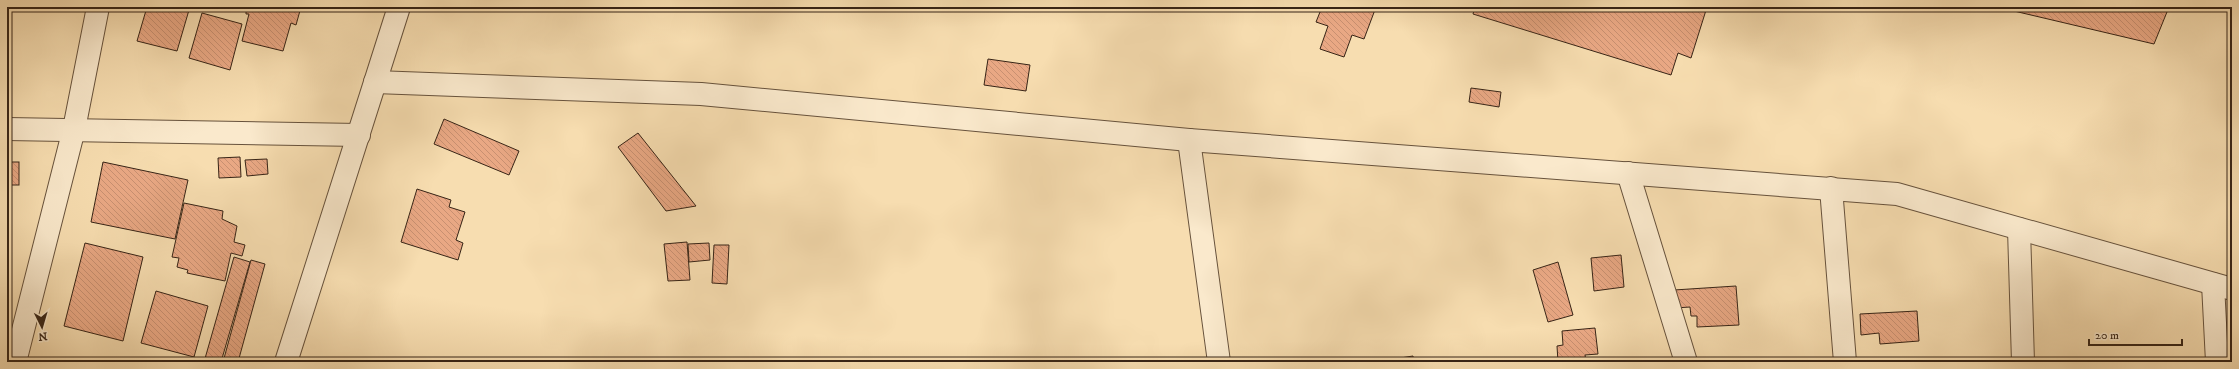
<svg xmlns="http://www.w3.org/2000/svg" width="2239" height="369" viewBox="0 0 2239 369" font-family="'IM FELL DW Pica',serif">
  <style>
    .building { fill: url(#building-back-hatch); stroke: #372416 }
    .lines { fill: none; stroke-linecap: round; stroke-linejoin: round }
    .minor-casing { stroke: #67523c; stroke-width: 24 }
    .tertiary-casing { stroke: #67523c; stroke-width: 24 }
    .minor { stroke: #fae9cc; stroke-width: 22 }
    .tertiary { stroke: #fae9cc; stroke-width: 22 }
  </style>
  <defs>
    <pattern id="building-back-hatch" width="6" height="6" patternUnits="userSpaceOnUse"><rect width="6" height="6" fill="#e9a884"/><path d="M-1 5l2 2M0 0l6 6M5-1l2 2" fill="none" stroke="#c89071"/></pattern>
  </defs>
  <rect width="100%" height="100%" fill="#f7ddb0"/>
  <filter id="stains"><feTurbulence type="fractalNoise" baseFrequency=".005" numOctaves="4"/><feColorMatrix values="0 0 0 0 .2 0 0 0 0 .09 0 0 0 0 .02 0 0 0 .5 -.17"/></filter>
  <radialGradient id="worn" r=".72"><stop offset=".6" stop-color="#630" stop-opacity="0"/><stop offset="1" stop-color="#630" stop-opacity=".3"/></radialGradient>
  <g class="building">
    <path d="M147,7H176L189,10L177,51L137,41Z"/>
    <path d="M243,7H301L296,25L291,23L283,51L242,41L249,14H246V10L242,9Z"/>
    <path d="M1171,7H1190V10Z"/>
    <path d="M1322,7H1376L1364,39L1352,35L1344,57L1320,49L1328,26L1316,22Z"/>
    <path d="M1475,7H1707L1691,58L1678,53L1671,75L1473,14Z"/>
    <path d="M1997,7H2169L2154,44Z"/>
    <path d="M202,13L242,24L230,70L189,58Z"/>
    <path d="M988,59L1030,65L1026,91L984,85Z"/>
    <path d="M1471,88L1501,92L1499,107L1469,102Z"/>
    <path d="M444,119L519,151L509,175L434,144Z"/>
    <path d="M638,133L696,206L666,211L618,147Z"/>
    <path d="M240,157L241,177L219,178L218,158Z"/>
    <path d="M267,159L268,174L247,176L245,160Z"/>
    <rect x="7" y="162" width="12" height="23"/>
    <path d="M103,162L188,180L175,239L91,222Z"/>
    <path d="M417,189L451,200L449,207L465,212L456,240L463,243L458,260L401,242Z"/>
    <path d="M184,203L223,211L222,219L237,226L234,242L245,245L242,256L231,253L225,281L187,273L188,270L177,267L179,258L172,257Z"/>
    <path d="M687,242L690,280L668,281L664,244Z"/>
    <path d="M85,243L143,257L123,341L64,326Z"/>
    <path d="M709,243L710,260L689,262L688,244Z"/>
    <path d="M714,245H729L727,284L712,283Z"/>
    <path d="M1621,255L1624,287L1594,291L1591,258Z"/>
    <path d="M234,257L250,262L221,362H204Z"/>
    <path d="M251,260L265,264L238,362H223Z"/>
    <path d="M1558,262L1573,315L1548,322L1533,270Z"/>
    <path d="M1736,286L1739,325L1697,327V316H1691L1690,307L1675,308L1674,290Z"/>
    <path d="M156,291L208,306L194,357L141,343Z"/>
    <path d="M1917,311L1919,341L1880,344L1879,333L1861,335L1860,314Z"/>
    <path d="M1595,328L1598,354L1585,355L1586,362H1558L1557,346L1563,345L1562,331Z"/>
    <path d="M1413,356L1414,362H1381V361Z"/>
  </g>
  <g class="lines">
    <defs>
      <g id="minor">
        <path d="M375,82L701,94L1189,140L1897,194L2232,289"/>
        <path d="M7,129L359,135"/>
        <path d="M1189,140L1219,362"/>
        <path d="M1628,173L1686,362"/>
        <path d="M1831,188L1845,362"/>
        <path d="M2019,229L2023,362"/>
        <path d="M2213,284L2217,362"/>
        <path d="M15,362L74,129L98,7"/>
      </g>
      <path id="tertiary" d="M286,362L399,7"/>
    </defs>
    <use href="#minor" class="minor-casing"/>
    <use href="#tertiary" class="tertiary-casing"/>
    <use href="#minor" class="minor"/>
    <use href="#tertiary" class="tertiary"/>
  </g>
  <rect width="2239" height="369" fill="none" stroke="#f7ddb0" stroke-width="24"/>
  <rect x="8" y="8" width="2223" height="353" fill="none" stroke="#372416" stroke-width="2"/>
  <rect x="12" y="12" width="2215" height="345" fill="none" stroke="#372416"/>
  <g transform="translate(42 327) rotate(175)" stroke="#fae9cc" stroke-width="3" paint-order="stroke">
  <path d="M0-3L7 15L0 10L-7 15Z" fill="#372416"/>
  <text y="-6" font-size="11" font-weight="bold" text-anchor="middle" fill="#372416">N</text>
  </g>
  <path d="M2089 339v6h93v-6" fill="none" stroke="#372416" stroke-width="2"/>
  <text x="2095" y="339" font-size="12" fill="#372416" stroke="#fae9cc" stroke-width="3" paint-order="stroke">20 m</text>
  <rect width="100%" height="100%" filter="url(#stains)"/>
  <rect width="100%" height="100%" fill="url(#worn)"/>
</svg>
